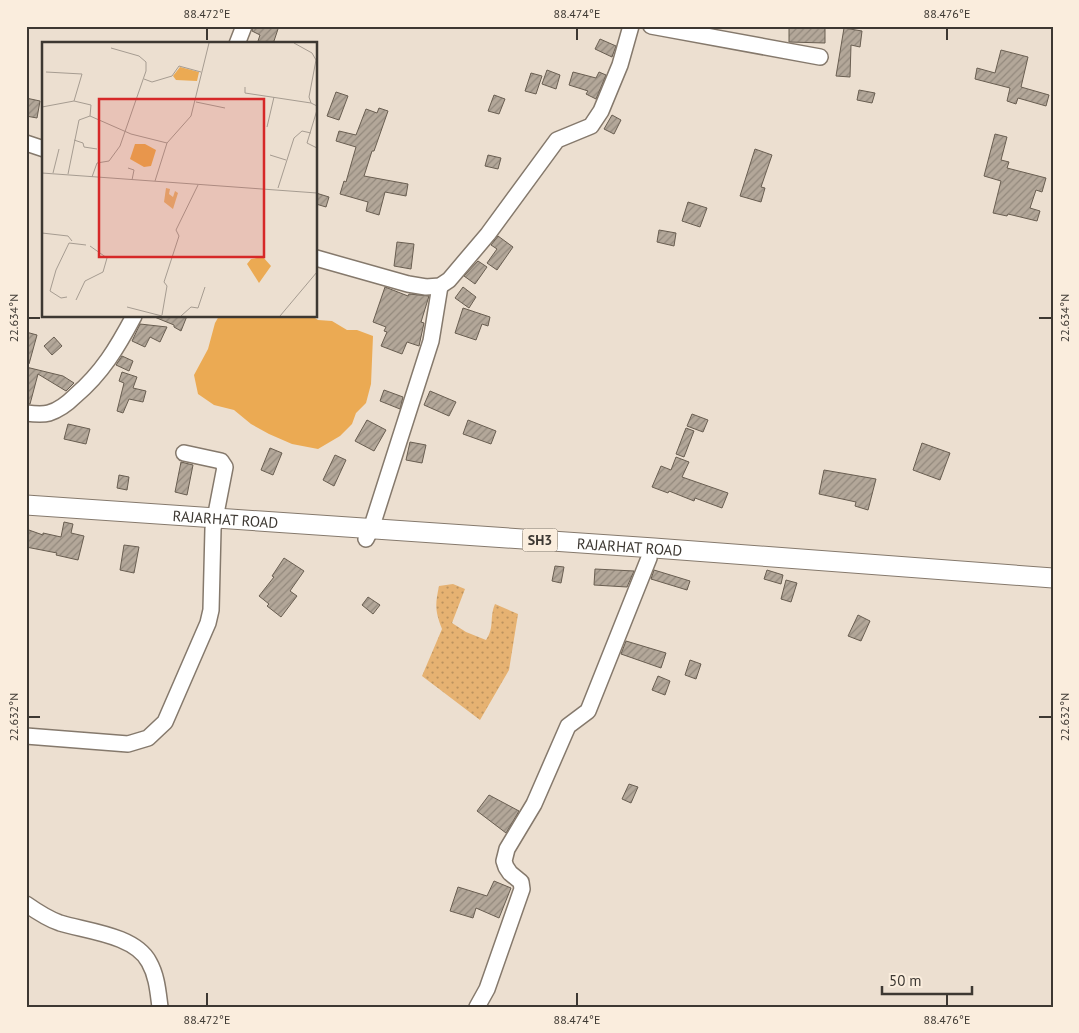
<svg xmlns="http://www.w3.org/2000/svg" width="1079" height="1033" viewBox="0 0 1079 1033" font-family="'PT Sans',sans-serif">
  <style>
    .green { fill: url(#green-dots) }
    .water { fill: #ebaa53 }
    .building { fill: url(#building-hatch); stroke: #695e51 }
    .lines { fill: none; stroke-linecap: round; stroke-linejoin: round }
    .minor-casing { stroke: #85796c; stroke-width: 18 }
    .major-casing { stroke: #85796c; stroke-width: 21 }
    .minor { stroke: #fff; stroke-width: 15 }
    .major { stroke: #fff; stroke-width: 19 }
    .ticks { fill: none; stroke: #3d3832; stroke-width: 2 }
    .labels { text-anchor: middle; dominant-baseline: central; stroke-width: 4; stroke-linejoin: round; paint-order: stroke }
    .shield { fill: #faeddd; stroke: #766e65; stroke-width: 1 }
    .shield-label { font-size: 14px; font-weight: bold; fill: #3d3832 }
    .street-label { font-size: 15px; fill: #3d3832; stroke: #faeddd }
    .inset-road { fill: none; stroke: #a69c91; stroke-width: 1 }
    .view { fill: #d62828; fill-opacity: 0.15; stroke: #d62828; stroke-width: 2.5 }
    .inset-edge { fill: none; stroke: #3d3832; stroke-width: 2.5 }
    .neatline { fill: none; stroke: #3d3832; stroke-width: 2 }
    .ticks-label { font-size: 12px; text-anchor: middle; fill: #3d3832 }
  </style>
  <defs>
    <pattern id="green-dots" width="8" height="8" patternUnits="userSpaceOnUse" patternTransform="scale(1.25)"><rect width="8" height="8" fill="#e6b272"/><path d="M2 2h.1M6 6h.1" fill="none" stroke="#bc925e" stroke-width="1.8" stroke-linecap="round"/></pattern>
    <pattern id="building-hatch" width="6" height="6" patternUnits="userSpaceOnUse" patternTransform="scale(1.25)"><rect width="6" height="6" fill="#b3a799"/><path d="M-1 1l2-2M0 6l6-6M5 7l2-2" fill="none" stroke="#93897d"/></pattern>
  </defs>
  <rect width="100%" height="100%" fill="#ecdfd0"/>
  <path class="green" d="M453,584L465,589L452,623L466,632L486,640C495,627 489,618 495,604L518,614L509,670L480,720L422,676L442,629C435,611 435,605 439,586Z"/>
  <path class="water" d="M219,316H312L318,320L332,321L347,330H357L373,336L371,384L366,403L356,413L352,424L340,436L318,449L292,444L269,434L251,424L234,410L214,405L198,394L194,375L208,349L215,323Z"/>
  <g class="building">
    <path d="M253,26H279L273,44H257L260,35L252,31Z"/>
    <path d="M789,26H825V43L789,42Z"/>
    <path d="M844,28L862,31L860,47L851,45L850,77L836,76Z"/>
    <path d="M600,39L616,46L612,57L595,49Z"/>
    <path d="M1001,50L1028,57L1021,87L1049,95L1046,106L1018,98L1016,104L1007,101L1010,88L975,79L977,68L995,73Z"/>
    <path d="M547,70L560,75L556,89L542,84Z"/>
    <path d="M573,72L596,78L599,72L606,75L596,99L586,94L588,91L569,85Z"/>
    <path d="M531,73L542,76L536,94L525,91Z"/>
    <path d="M859,90L875,93L872,103L857,100Z"/>
    <path d="M336,92L348,96L339,120L327,116Z"/>
    <path d="M494,95L505,99L499,114L488,111Z"/>
    <path d="M26,98L40,101L37,118L26,116Z"/>
    <path d="M379,108L388,111L374,151H372L364,176L408,184L406,196L385,192L379,215L366,211L368,202L340,194L344,181L346,182L356,147L336,141L339,131L356,135L366,109L377,113Z"/>
    <path d="M612,115L621,120L614,134L604,129Z"/>
    <path d="M995,134L1007,137L1001,160L1009,162L1007,168L1046,178L1042,192L1036,190L1030,208L1040,211L1037,221L1008,214L1007,216L993,213L1001,181L984,176Z"/>
    <path d="M755,149L772,155L761,187L765,188L761,202L740,196Z"/>
    <path d="M488,155L501,158L498,169L485,166Z"/>
    <path d="M316,193L329,197L326,207L316,204Z"/>
    <path d="M688,202L707,208L700,227L682,221Z"/>
    <path d="M659,230L676,233L674,246L657,242Z"/>
    <path d="M498,236L513,247L497,270L487,263L497,249L491,245Z"/>
    <path d="M397,242L414,244L411,269L394,266Z"/>
    <path d="M478,261L487,267L475,284L464,276Z"/>
    <path d="M385,287L408,296L409,294L429,296L421,322L424,323L419,346L407,342L402,354L381,346L387,332L384,331L386,327L373,322Z"/>
    <path d="M463,287L476,297L469,308L455,298Z"/>
    <path d="M463,308L490,317L488,326L482,324L476,340L455,333Z"/>
    <path d="M152,316H187L181,331L174,327V325Z"/>
    <path d="M140,324L167,327L160,342L150,337L145,347L132,341Z"/>
    <path d="M26,332L37,335L29,364L26,363Z"/>
    <path d="M54,337L62,346L52,355L44,346Z"/>
    <path d="M122,356L133,361L129,371L116,365Z"/>
    <path d="M26,367L63,376L74,383L66,391L38,374L30,404H26Z"/>
    <path d="M122,372L137,377L133,388L146,391L143,402L129,399L123,413L117,411L124,383L119,381Z"/>
    <path d="M384,390L403,397L400,409L380,401Z"/>
    <path d="M430,391L456,402L449,416L424,405Z"/>
    <path d="M692,414L708,420L703,432L687,426Z"/>
    <path d="M367,420L386,430L374,451L355,441Z"/>
    <path d="M468,420L496,431L491,444L463,434Z"/>
    <path d="M68,424L90,429L86,444L64,439Z"/>
    <path d="M686,428L694,431L684,457L676,454Z"/>
    <path d="M410,442L426,445L422,463L406,460Z"/>
    <path d="M922,443L950,453L940,480L913,470Z"/>
    <path d="M270,448L282,453L273,475L261,470Z"/>
    <path d="M335,455L346,460L334,486L323,480Z"/>
    <path d="M676,457L689,462L682,477L728,493L722,508L695,498L694,501L669,491L668,493L652,487L661,466L671,470Z"/>
    <path d="M181,462L193,465L187,495L175,492Z"/>
    <path d="M824,470L876,479L868,510L855,506L856,502L819,494Z"/>
    <path d="M119,475L129,477L127,490L117,488Z"/>
    <path d="M64,522L73,524L71,533L84,536L78,560L56,555L57,553L26,547V529L43,535V533L61,537Z"/>
    <path d="M124,545L139,547L134,573L120,570Z"/>
    <path d="M284,558L304,571L290,591L297,596L281,617L267,606L269,604L259,596L274,577L272,576Z"/>
    <path d="M555,566L564,567L561,583L552,581Z"/>
    <path d="M595,569L634,571L627,587L594,585Z"/>
    <path d="M654,570L690,581L687,590L651,579Z"/>
    <path d="M767,570L783,575L781,584L764,579Z"/>
    <path d="M786,580L797,583L791,602L781,599Z"/>
    <path d="M368,597L380,605L373,614L362,605Z"/>
    <path d="M858,615L870,621L861,641L848,636Z"/>
    <path d="M626,641L666,653L661,668L621,654Z"/>
    <path d="M690,660L701,664L696,679L685,675Z"/>
    <path d="M658,676L670,681L665,695L652,690Z"/>
    <path d="M629,784L638,787L631,803L622,799Z"/>
    <path d="M489,795L519,811L506,833L477,811Z"/>
    <path d="M494,881L511,888L499,918L476,908L473,918L450,911L458,887L487,896Z"/>
  </g>
  <g class="lines">
    <defs>
      <g id="minor">
        <path d="M651,26L820,57"/>
        <path d="M237,44L244,26"/>
        <path d="M26,143L44,149"/>
        <path d="M316,258L408,284L426,287L440,286L449,280L488,234L557,140L591,126L601,111L620,65L631,26"/>
        <path d="M26,413C34,414 42,415 49,413C59,410 68,403 75,396C102,373 117,348 134,316"/>
        <path d="M366,539L371,529L431,341L440,286"/>
        <path d="M26,736L128,744L148,738L165,722L208,623L211,610L213,529L225,467L221,461L184,453"/>
        <path d="M26,904C36,911 48,919 60,923C86,931 135,935 149,962C157,976 158,992 160,1007"/>
        <path d="M477,1007L487,989L522,889L521,882L510,873L506,867L504,861L507,849L534,804L568,726L588,711L649,558"/>
      </g>
      <g id="major">
        <path id="s1" d="M26,505L654,548L1053,578"/>
      </g>
    </defs>
    <use href="#minor" class="minor-casing"/>
    <use href="#major" class="major-casing"/>
    <use href="#minor" class="minor"/>
    <use href="#major" class="major"/>
  </g>
  <path class="ticks" d="M207,28V40M577,28V40M947,28V40M28,318H40M1039,318H1052M28,717H40M1039,717H1052M207,993V1006M577,993V1006M947,993V1006"/>
  <g class="labels">
    <rect class="shield" x="522.5" y="528.5" width="35" height="23" rx="4"/>
    <g class="shield-label">
      <text x="540" y="540">SH3</text>
    </g>
    <g class="street-label">
      <text stroke="none"><textPath href="#s1" startOffset="200">RAJARHAT ROAD</textPath></text>
      <text stroke="none"><textPath href="#s1" startOffset="605">RAJARHAT ROAD</textPath></text>
    </g>
  </g>
  <g transform="translate(42 42)">
    <rect width="275" height="275" fill="#ecdfd0"/>
    <path d="M124,146L128,147L127,152L131,155L133,149L136,151L131,167L122,160Z" fill="#e6b272"/>
    <path d="M138,25L157,30L155,39L134,38L131,34ZM93,102H103L114,108L109,124L102,125L88,117ZM221,215L229,224L217,241L205,222L209,217Z" fill="#ebaa53"/>
    <path class="inset-road" d="M252,1L270,11L274,18L267,55L269,61L275,64M102,37L110,40L130,34L137,24L159,30M203,45V51L269,61M32,59L49,63L48,74L89,92L125,101L149,74L167,1M154,60L183,66M0,65L32,59L40,32L4,30M275,68L265,101L275,106M225,85L232,55M32,98L41,101L42,105L55,107M228,113L244,118M86,126L92,128L90,138M0,131L275,151M11,131L17,107M26,132L37,78L48,74M50,135L55,121L67,119L78,104L104,29V20L97,14L69,6M113,139L125,101M236,146L252,96L260,89L269,91M0,191L26,194L30,199M25,255L19,256L8,249L14,228L27,201L44,203M34,258L43,239L61,230L65,216L48,204M85,265L120,274M120,273L125,244L122,240L137,194L134,188L156,143M139,274L149,265L156,266L163,245M238,274L275,230"/>
    <path class="view" d="M57,57H222V215H57Z"/>
    <rect width="275" height="275" class="inset-edge"/>
  </g>
  <rect width="1079" height="1033" fill="none" stroke="#faeddd" stroke-width="55"/>
  <path d="M882 986v8h90v-8" fill="none" stroke="#3d3832" stroke-width="2.5"/>
  <text x="889" y="986" font-size="15" fill="#3d3832" stroke="#faeddd" stroke-width="4" paint-order="stroke">50 m</text>
  <rect x="28" y="28" width="1024" height="978" class="neatline"/>
  <g class="ticks-label">
    <text x="207" y="18">88.472°E</text>
    <text x="577" y="18">88.474°E</text>
    <text x="947" y="18">88.476°E</text>
    <text transform="translate(14 318) rotate(-90)" y="4">22.634°N</text>
    <text transform="translate(1065 318) rotate(-90)" y="4">22.634°N</text>
    <text transform="translate(14 717) rotate(-90)" y="4">22.632°N</text>
    <text transform="translate(1065 717) rotate(-90)" y="4">22.632°N</text>
    <text x="207" y="1024">88.472°E</text>
    <text x="577" y="1024">88.474°E</text>
    <text x="947" y="1024">88.476°E</text>
  </g>
</svg>
